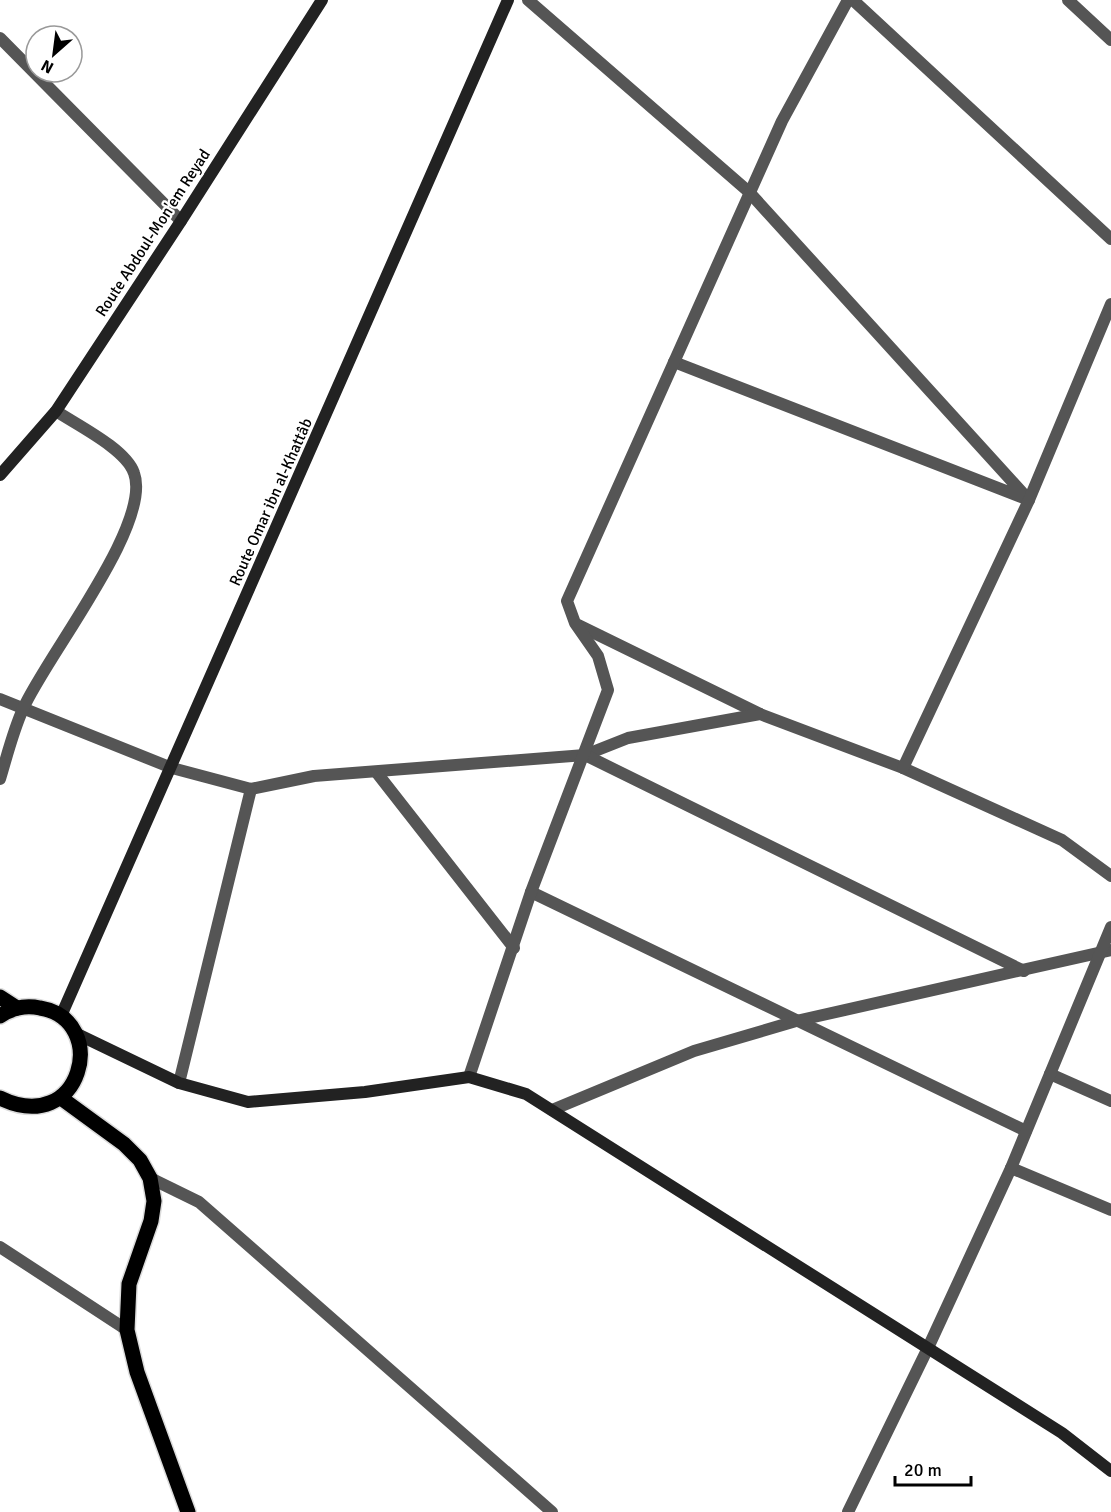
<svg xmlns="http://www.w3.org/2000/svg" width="1111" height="1512" viewBox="0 0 1111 1512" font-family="Signika,sans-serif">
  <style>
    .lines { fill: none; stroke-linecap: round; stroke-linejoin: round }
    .primary-casing { stroke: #dbdbdb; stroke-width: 18 }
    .lane { stroke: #555; stroke-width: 12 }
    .street { stroke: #555; stroke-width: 12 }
    .secondary { stroke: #222; stroke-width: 12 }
    .primary { stroke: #000; stroke-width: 15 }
    .labels { text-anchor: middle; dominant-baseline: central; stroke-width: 4.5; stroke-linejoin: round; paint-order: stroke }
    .street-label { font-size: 16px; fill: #000; stroke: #fff }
  </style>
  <rect width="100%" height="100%" fill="#fff"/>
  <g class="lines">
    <defs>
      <g id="primary">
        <path d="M0,997L17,1008"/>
        <path d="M0,1016C12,1008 26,1005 40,1008C111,1020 82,1138 0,1098"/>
        <path d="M61,1098L124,1144L140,1160L150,1178L154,1201L151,1221L129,1284L127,1330L137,1372L188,1512"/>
      </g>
    </defs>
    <use href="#primary" class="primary-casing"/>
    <path class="lane" d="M0,1247L127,1330"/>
    <g class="street">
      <path d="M528,0L749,192L1029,500L674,362"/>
      <path d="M853,0L1111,239"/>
      <path d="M1068,0L1111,40"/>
      <path d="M0,38L181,221"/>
      <path d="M578,625L760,714"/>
      <path d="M0,699L172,768L251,789L314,776L585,755L628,738L760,714L903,768L1062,840L1111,876"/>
      <path d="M585,755L1024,971"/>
      <path d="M903,768L1029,500L1111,304"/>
      <path d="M377,773L514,948"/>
      <path d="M0,779C7,756 13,731 23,709C45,658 153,524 134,473C126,449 77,425 56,411"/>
      <path d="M531,892L1026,1131"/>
      <path d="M1050,1074L1111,1101"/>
      <path d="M469,1077L531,892L608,690L598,656L575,623L567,601L782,121L848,0"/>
      <path d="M179,1083L251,789"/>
      <path d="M552,1110L694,1051L796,1021L1111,950"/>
      <path d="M1011,1168L1111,1210"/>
      <path d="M150,1178L199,1202L552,1512"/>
      <path d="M848,1512L927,1350L1011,1168L1111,927"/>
    </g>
    <g class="secondary">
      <path d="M0,475L56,411L181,221L322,0"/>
      <path d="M61,1016L508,0"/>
      <path d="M75,1033L179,1083L248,1102L365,1092L469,1077L526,1094L1062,1433L1111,1471"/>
    </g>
    <use href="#primary" class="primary"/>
  </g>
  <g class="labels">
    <g class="street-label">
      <text transform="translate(153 233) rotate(-57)">Route Abdoul-Mon'em Reyad</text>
      <text transform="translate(271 502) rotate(-66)">Route Omar ibn al-Khattâb</text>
    </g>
  </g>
  <g transform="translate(54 54) rotate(208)"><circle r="28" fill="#ffffff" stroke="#999999" stroke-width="1.5"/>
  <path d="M0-4.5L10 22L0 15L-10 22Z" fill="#000000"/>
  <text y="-9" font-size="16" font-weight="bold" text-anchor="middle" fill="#000000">N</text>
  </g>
  <path d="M895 1476v9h76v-9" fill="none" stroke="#000000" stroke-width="3"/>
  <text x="904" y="1476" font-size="18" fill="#000000" stroke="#ffffff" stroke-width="4.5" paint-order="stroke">20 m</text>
</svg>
